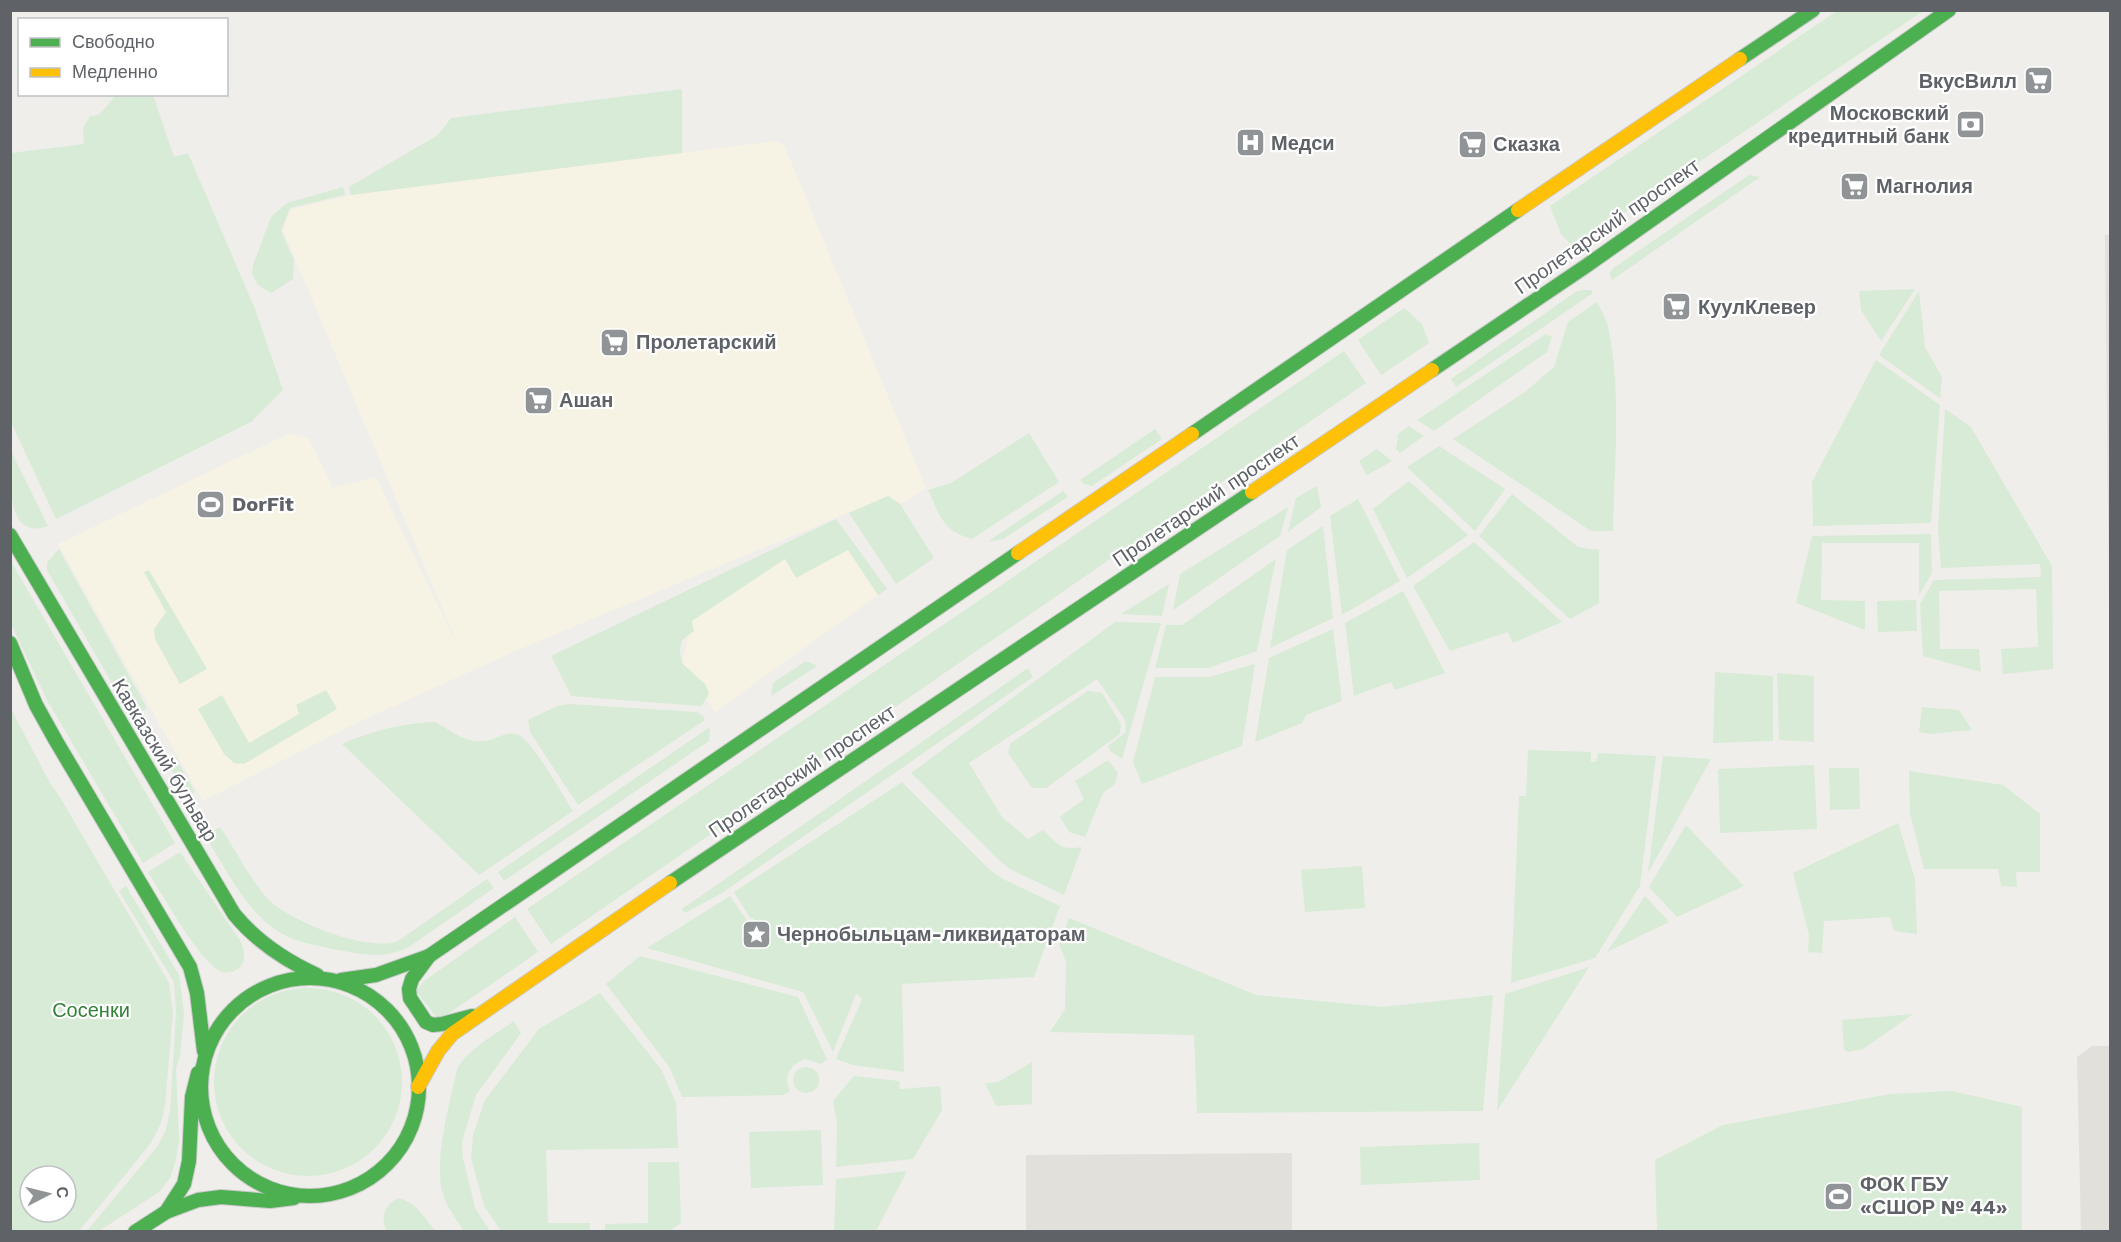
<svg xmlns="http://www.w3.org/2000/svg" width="2121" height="1242" viewBox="0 0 2121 1242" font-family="'Work Sans',sans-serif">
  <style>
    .commercial { fill: #f7f3e4 }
    .education { fill: #e2e0da }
    .green { fill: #d8ebd6; fill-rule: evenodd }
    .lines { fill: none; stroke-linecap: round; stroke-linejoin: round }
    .fast-casing { stroke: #cacacb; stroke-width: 16 }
    .slow-casing { stroke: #cacacb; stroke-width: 16 }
    .fast { stroke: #4caf50; stroke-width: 14 }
    .slow { stroke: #ffc107; stroke-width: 14 }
    .labels { text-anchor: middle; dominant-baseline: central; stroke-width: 4.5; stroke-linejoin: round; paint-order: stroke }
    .poi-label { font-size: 20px; font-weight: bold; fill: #5f6368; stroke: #fff; text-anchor: start }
    .street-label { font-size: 20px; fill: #5f6368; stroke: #fff }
    .park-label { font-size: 20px; fill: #348238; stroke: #fff }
  </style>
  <rect width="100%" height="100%" fill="#efeeea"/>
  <g class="commercial">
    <path d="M775,141L784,145L926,488L900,504L888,496L520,649L352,725L203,801L58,544L290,433L309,439L333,488L376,477L461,653L283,230L290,210L351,195Z"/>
    <path d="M848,550L878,595L715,712L682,663L692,621L785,559Z"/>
  </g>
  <g class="education">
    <path d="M2105,235H2110V604H2109Z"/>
    <path d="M2092,1046H2110V1231H2081L2077,1057Z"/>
    <path d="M1292,1153V1231H1026V1155Z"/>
  </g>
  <g class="green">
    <path d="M1837,11H1923L1573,247L1561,234L1550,206Z"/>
    <path d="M682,89V153L351,195L349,187L438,135L451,118Z"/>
    <path d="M116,95H153L174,157L188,153L255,309L283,390L251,422L56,519L11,422V153L84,144L83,128L90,116L99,115Z"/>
    <path d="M1749,175L1760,177L1612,280L1609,273L1615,267Z"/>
    <path d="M343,187L345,195L290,208L281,231L294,260L293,279L271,293L258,285L252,274L253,265L271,217L287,203Z"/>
    <path d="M1915,289L1881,341L1861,310L1859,291Z"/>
    <path d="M1583,290H1591L1593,293L1456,387L1451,379L1577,291Z"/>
    <path d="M1919,291L1925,347L1942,377L1940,398L1879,355Z"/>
    <path d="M1597,302C1601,310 1606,318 1608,327C1622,390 1614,467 1613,531H1591L1453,439L1525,392L1554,367L1568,322Z"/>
    <path d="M1404,308L1422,324L1429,343L1381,375L1358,340Z"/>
    <path d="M1546,334L1552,337L1547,352L1434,431L1417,420Z"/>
    <path d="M1344,351L1366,383L551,944L527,909Z"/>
    <path d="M1876,360L1940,405L1931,523L1813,526L1812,482Z"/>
    <path d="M1945,409L1971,427L2052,566L2053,669L2003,674L2001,649L2038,647L2036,589L1939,591L1940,649H1979L1981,672L1923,656L1920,604L1934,580L2041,577L2040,564L1941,568L1938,528Z"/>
    <path d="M1409,426L1424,436L1400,453L1396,449L1398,434Z"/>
    <path d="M1155,429L1162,439L1092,486L1084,484L1080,480Z"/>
    <path d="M1029,433L1059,482L972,539C942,531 940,515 928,490L951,483Z"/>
    <path d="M1439,446L1505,489L1475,531L1407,467Z"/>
    <path d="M1377,449L1392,461L1367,475L1359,461Z"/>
    <path d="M11,451L48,526C5,542 10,477 11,451Z"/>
    <path d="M1409,481L1468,535L1407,578L1373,509Z"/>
    <path d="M1317,486L1321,507L1288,532L1296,498Z"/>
    <path d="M1063,491L1068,497L1003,539L987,542Z"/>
    <path d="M1512,494L1578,547L1599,550V603L1570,619L1479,536Z"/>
    <path d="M888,496L900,504L934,558L896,584L849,513Z"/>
    <path d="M1358,499L1400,581L1342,615L1330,516Z"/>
    <path d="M1288,507L1280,536L1173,610L1180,574Z"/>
    <path d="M836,519L887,589L878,595L848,550L796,578L785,559L692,621L694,631L682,640L680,651L682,663L706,685L709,694L702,705L699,706L571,696L551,656Z"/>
    <path d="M1323,526L1333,618L1270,648L1287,550Z"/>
    <path d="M1931,534L1932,573L1919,595V543H1822L1821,600L1865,601V630L1796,603L1812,536Z"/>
    <path d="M1474,542L1562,622L1513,643L1508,632L1450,651L1413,586Z"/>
    <path d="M59,549L147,708L132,718L47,570V563Z"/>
    <path d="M1276,559L1257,651L1208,668H1155L1166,625H1182Z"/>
    <path d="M10,560L175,843L143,863L47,700L12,626Z"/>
    <path d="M149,570L207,669L180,684L155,639L154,629L166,612L144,572Z"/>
    <path d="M1169,584L1162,616L1121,614Z"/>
    <path d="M1403,591L1445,673L1395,690L1391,682L1354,696L1345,623Z"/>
    <path d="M1916,600L1917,631L1878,632L1877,601Z"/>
    <path d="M1115,622L1161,623L1122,759L1110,751L1108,746L1126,732L1125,720L1097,679L969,763L1002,817L1028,839L1043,830C1058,844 1060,851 1082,847L1064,895L1010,869L1001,862L911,773Z"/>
    <path d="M1333,629L1342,701L1306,715L1302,723L1255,742L1269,658Z"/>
    <path d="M806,661L817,666L771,696L773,683Z"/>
    <path d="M1255,664L1242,746L1142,784L1133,762L1155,677H1209Z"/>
    <path d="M1028,668L1033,677L722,893L685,913L682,909Z"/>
    <path d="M1715,672L1773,676V741L1713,743Z"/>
    <path d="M1777,673L1814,676V742L1779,740Z"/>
    <path d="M326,690L337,709L244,764L234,763L224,754L198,709L222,695L249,743L299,714L296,705Z"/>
    <path d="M1088,691L1102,693L1121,724L1120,734L1046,788H1032L1008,753L1011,743Z"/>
    <path d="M570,704L697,712L703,716L705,720L578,805L530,732L528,720L557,706Z"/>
    <path d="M1922,707L1959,710L1972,730L1931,734L1919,732Z"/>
    <path d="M11,709L50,783L58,794L169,983L173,1012L165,1106L161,1123L151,1143L79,1231H11ZM30,1176H66V1212H30Z"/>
    <path d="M435,722C451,730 465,744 485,741C496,740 505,731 516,734C531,737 563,796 573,811L479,875L342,744C372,731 402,723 435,722Z"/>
    <path d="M710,727L709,741L504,881L498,872Z"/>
    <path d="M1528,750L1591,752V762H1596L1598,753L1656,756L1640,886L1595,958L1511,983L1519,796H1526Z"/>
    <path d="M175,756L195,792L187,797L166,760Z"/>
    <path d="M1663,756L1711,759L1648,873Z"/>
    <path d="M1108,760L1118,773L1115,784L1103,793L1085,837L1069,832L1060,817L1084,799L1075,781Z"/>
    <path d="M1814,765L1817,829L1720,833L1718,769Z"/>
    <path d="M1829,768H1859L1860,809L1830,810Z"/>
    <path d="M1909,771L2003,785L2040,814V872H2016L2017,887L2001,886L1998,869H1924L1910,813Z"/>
    <path d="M902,782L990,870L1003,879L1060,906L1034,977L902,984L904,1072L853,1065L836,1059L862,999L856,994L833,1052L803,992L647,948L730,896L748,922L745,924L752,935L759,929L753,918H750L734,892Z"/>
    <path d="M1898,823L1915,879L1917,934L1894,931L1890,917L1824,921L1822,953L1808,952L1809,935L1793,873Z"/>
    <path d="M1686,825L1744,886L1677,917L1649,887Z"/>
    <path d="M220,827C235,849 249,877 266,897C286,920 368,953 398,941L487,879L494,888L409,947C385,959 364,955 338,950C323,947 307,944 293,939C250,922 229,873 205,836Z"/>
    <path d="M180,852L241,942C243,949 246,957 242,964C238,972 225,975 218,970C197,957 163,895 148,872Z"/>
    <path d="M1362,866L1365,908L1305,912L1301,870Z"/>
    <path d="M126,886L179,975L184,1014L180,1056L176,1068L179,1141L176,1160L170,1178L159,1192L99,1231L86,1232L157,1147L165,1132L170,1112L176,1013L174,982L119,891Z"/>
    <path d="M1645,896L1669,922L1607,952Z"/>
    <path d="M515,917L538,952L445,1016L437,1018L416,991L424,981Z"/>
    <path d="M1069,918L1256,995L1382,1007L1493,995L1483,1111L1197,1113L1194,1035L1050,1032L1065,1009L1066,962L1059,944Z"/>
    <path d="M640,956L798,997L827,1059L821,1064L805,1059C790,1064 783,1076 790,1091L783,1095L682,1097L670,1068L606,984Z"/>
    <path d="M1589,967L1497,1111L1505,994Z"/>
    <circle cx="308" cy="1082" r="94"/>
    <path d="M600,993L661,1069L676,1103L678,1148L546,1150L548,1223H590V1231H501L484,1206L471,1158L473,1135L485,1100L539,1029Z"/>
    <path d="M1913,1014L1863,1049L1848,1052L1844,1050L1842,1020Z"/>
    <path d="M514,1021L521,1033L476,1095L462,1142L463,1158L475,1208L490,1231H464C457,1220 447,1207 443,1195C433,1162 450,1102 457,1069C469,1048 495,1035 514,1021Z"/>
    <path d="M1032,1062V1104L996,1106L985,1083L998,1082Z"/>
    <circle cx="806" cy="1080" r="13"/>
    <path d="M854,1076L899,1081L900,1089L940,1086L942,1110L913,1159L836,1167L837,1124L833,1101Z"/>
    <path d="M1952,1091L2022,1107V1231H1657L1655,1160L1723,1125L1890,1094Z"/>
    <path d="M821,1130L823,1185L751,1188L749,1132Z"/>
    <path d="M1479,1143L1480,1180L1361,1185L1360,1147Z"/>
    <path d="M648,1162H679L681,1223L669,1231H605V1224L648,1223Z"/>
    <path d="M907,1171L876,1231H834L836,1179Z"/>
    <path d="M398,1198C416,1202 425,1218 435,1231H386C381,1216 384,1206 398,1198Z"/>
  </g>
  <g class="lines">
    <defs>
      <g id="fast">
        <path d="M1740,59L1813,10"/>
        <path d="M1432,370L1586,266L1949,10"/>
        <path d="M1192,434L1518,210"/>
        <path d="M10,535L234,914C257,942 284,960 317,975"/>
        <path d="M10,643L36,705L56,741L190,967L197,993L204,1051"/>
        <path d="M670,883L1252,492"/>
        <path d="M429,956L412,979L409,989L410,998L426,1022L433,1025L442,1024L472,1016"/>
        <circle cx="310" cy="1087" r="109"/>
        <path d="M341,980L376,975L429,956L1018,553"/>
        <path d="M166,1212L184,1184L189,1161L192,1097L198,1073"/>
        <path d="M135,1232L166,1212L198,1200L221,1197L270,1201L294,1198"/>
      </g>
      <g id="slow">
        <path d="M1518,210L1740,59"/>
        <path d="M1252,492L1432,370"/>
        <path d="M1018,553L1192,434"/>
        <path d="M418,1087L438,1051L452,1034L670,883"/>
      </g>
    </defs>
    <use href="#fast" class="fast-casing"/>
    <use href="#slow" class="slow-casing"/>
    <use href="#fast" class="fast"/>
    <use href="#slow" class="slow"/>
  </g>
  <defs>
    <symbol id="supermarket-square" viewBox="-11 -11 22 22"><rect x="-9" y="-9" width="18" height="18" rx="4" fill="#919496" stroke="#fff"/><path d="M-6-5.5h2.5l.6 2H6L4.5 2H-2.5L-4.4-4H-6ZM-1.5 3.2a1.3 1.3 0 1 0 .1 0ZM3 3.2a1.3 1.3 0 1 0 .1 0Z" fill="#fff"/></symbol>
    <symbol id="bank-square" viewBox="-11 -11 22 22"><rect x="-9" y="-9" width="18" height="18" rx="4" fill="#919496" stroke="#fff"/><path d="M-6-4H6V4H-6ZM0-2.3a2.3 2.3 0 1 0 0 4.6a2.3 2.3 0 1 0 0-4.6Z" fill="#fff"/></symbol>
    <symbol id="hospital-square" viewBox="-11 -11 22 22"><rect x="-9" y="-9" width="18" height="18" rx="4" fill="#919496" stroke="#fff"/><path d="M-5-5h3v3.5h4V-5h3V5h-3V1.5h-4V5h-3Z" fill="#fff"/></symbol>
    <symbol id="stadium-square" viewBox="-11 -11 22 22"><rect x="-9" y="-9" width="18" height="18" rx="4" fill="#919496" stroke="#fff"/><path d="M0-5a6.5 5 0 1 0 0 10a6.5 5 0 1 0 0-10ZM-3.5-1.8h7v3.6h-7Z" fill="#fff"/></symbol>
    <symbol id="sight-square" viewBox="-11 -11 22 22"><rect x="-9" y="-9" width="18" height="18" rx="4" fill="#919496" stroke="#fff"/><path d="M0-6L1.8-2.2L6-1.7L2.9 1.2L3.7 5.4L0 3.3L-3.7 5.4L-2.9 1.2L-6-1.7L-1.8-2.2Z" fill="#fff"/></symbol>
  </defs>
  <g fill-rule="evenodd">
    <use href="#supermarket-square" x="2022" y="64" width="33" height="33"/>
    <use href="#bank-square" x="1954" y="108" width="33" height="33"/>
    <use href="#hospital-square" x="1234" y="126" width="33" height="33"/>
    <use href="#supermarket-square" x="1456" y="128" width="33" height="33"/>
    <use href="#supermarket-square" x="1838" y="170" width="33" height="33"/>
    <use href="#supermarket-square" x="1660" y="290" width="33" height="33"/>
    <use href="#supermarket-square" x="598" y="326" width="33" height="33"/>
    <use href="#supermarket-square" x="522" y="384" width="33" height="33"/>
    <use href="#stadium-square" x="194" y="488" width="33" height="33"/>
    <use href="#sight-square" x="740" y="918" width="33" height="33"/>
    <use href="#stadium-square" x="1822" y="1180" width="33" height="33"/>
  </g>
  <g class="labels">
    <g class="poi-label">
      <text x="2017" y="81" text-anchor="end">ВкусВилл</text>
      <text x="1949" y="113" text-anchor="end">Московский<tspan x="1949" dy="23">кредитный банк</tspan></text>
      <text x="1271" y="143">Медси</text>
      <text x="1493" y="144">Сказка</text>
      <text x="1876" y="186">Магнолия</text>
      <text x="1698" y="307">КуулКлевер</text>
      <text x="636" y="342">Пролетарский</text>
      <text x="559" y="400">Ашан</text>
      <text x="232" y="504">DorFit</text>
      <text x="777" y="934">Чернобыльцам-ликвидаторам</text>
      <text x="1860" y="1184">ФОК ГБУ<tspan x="1860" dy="23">«СШОР № 44»</tspan></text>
    </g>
    <g class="street-label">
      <text transform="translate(1607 226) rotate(-35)">Пролетарский проспект</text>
      <text transform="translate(1206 500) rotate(-34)">Пролетарский проспект</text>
      <text transform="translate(165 760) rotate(59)">Кавказский бульвар</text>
      <text transform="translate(802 771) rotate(-34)">Пролетарский проспект</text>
    </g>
    <g class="park-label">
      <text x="91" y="1010">Сосенки</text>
    </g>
  </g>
  <rect width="2121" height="1242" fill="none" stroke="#5f6368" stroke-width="24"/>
  <rect x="18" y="18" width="210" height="78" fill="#ffffff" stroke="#bfc1c3" stroke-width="1.5"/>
  <rect x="30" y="38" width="30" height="9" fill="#4caf50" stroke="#bfc1c3" stroke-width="1.5"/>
  <text x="72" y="48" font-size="18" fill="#5f6368">Свободно</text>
  <rect x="30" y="68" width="30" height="9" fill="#ffc107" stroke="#bfc1c3" stroke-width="1.5"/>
  <text x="72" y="78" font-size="18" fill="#5f6368">Медленно</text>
  <g transform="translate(48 1194) rotate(83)"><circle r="28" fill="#ffffff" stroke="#bfc1c3" stroke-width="1.5"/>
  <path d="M0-4.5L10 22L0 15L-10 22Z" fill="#919496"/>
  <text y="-9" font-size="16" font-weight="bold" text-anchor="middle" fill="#5f6368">С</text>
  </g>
</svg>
